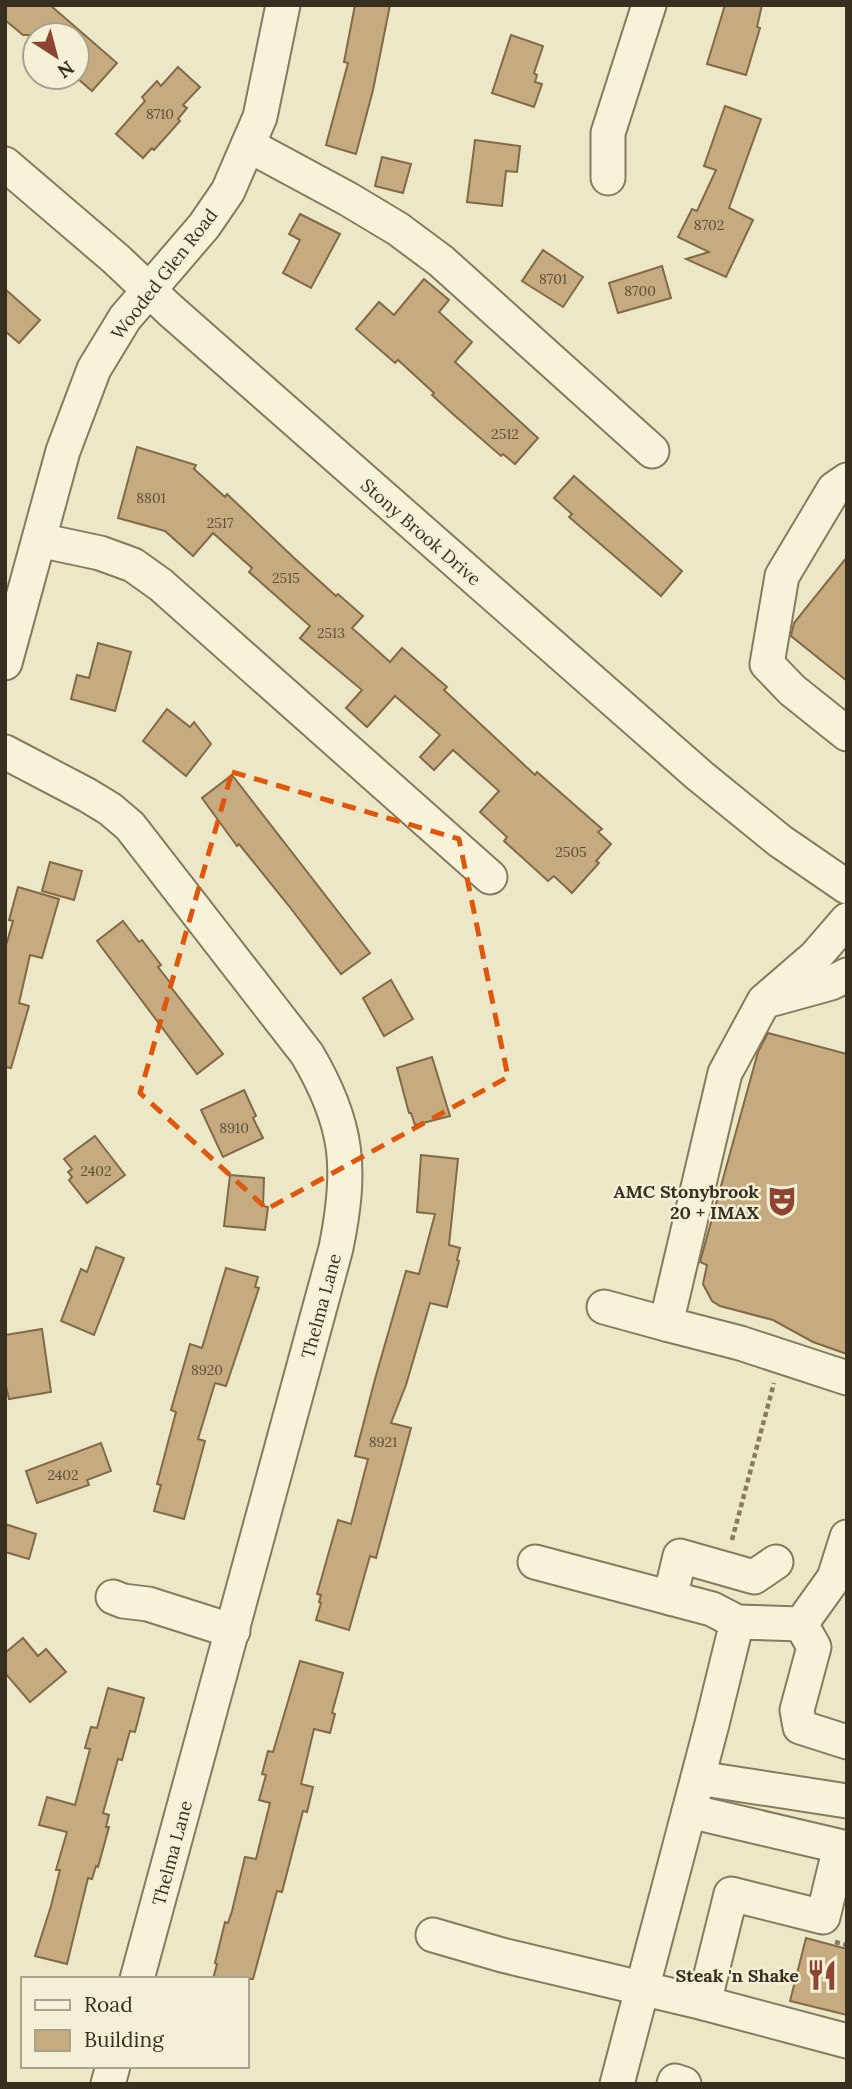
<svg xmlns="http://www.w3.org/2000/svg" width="852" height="2089" viewBox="0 0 852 2089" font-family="Lora,serif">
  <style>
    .building { fill: #c6ab80; stroke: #826a46; stroke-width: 2 }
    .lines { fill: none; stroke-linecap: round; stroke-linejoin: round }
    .minor-casing { stroke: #857b5e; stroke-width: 37 }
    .path { stroke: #857b5e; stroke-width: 4.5; stroke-dasharray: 5 3.5; stroke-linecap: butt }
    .minor { stroke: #f6f3da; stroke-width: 33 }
    .marked { fill: none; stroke: #df570d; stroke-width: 5; stroke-dasharray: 14 9; stroke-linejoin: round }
    .labels { text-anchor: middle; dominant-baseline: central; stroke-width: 5; stroke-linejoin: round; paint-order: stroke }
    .number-label { font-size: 14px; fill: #5b4f38 }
    .street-label { font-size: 18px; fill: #373020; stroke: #f3f0d6 }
    .poi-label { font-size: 18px; font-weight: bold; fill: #373020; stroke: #f3f0d6; text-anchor: end }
  </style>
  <rect width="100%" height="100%" fill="#ebe7c7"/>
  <g class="building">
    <path d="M5,5H50L117,63L92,91L77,78V35H23L5,20Z"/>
    <path d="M355,5H390L373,90L356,154L326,145L348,63L344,62Z"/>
    <path d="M725,5H762L757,27L760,28L746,75L707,64Z"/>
    <path d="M511,35L543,46L534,73L537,75L535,82L542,84L534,107L492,93Z"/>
    <path d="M178,67L200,87L183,105L187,108L178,119L180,121L154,150L152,148L143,158L116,134L145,101L142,97L157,81L161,86Z"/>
    <path d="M725,106L761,119L729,208L753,220L726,277L686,259L709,252L678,237L692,209L697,211L716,170L704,166Z"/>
    <path d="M475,140L520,146L517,172L506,171L502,206L467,202Z"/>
    <path d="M382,157L411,164L403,193L375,186Z"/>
    <path d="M300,214L340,234L311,288L283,273L300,240L289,234Z"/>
    <path d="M543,250L583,277L563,307L522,281Z"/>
    <path d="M662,266L671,298L618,313L609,283Z"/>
    <path d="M424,279L449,300L439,312L472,342L455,362L538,438L515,464L503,454L501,456L454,415L432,395L434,393L398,360L395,363L356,329L379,302L394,315Z"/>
    <path d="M5,289L40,320L19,343L5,331Z"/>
    <path d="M137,447L196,465L194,469L225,497L227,494L293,557L336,596L338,594L363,616L352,628L390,662L402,648L447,687L444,690L535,775L537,772L602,829L598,832L611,844L596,861L599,863L572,893L554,876L548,881L504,841L507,837L480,812L499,791L453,750L434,770L420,757L440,735L395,696L367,727L346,708L362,690L300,638L310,626L249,572L252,568L213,533L193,556L165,531L118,518Z"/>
    <path d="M574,476L682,571L661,596L569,517L572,514L554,498Z"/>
    <path d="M847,557V681L791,636L794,623Z"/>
    <path d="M98,643L131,652L115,711L71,699L77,675L89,678Z"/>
    <path d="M167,709L190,727L194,722L211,744L186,776L143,741Z"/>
    <path d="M232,775L370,953L341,974L289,906L239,844L237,846L202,798Z"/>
    <path d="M50,862L82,871L74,900L42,891Z"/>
    <path d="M18,887L59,899L42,958L30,955L19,1003L29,1006L11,1068L5,1067V949L13,921L9,920Z"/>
    <path d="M123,921L139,942L142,940L161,965L158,967L172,985L170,986L223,1054L197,1074L97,941Z"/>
    <path d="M391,980L413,1019L384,1036L363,998Z"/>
    <path d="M768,1033L847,1054V1354L813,1342L773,1320L720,1306L712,1301L703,1284L707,1265L700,1262L758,1052Z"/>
    <path d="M432,1057L450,1116L415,1125L411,1113H409L397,1068Z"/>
    <path d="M244,1090L256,1116L253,1118L263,1138L223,1157L201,1110Z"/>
    <path d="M95,1136L125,1175L87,1203L69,1180L72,1177L68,1172L72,1169L64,1159Z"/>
    <path d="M421,1155L458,1159L449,1245L460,1248L457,1260L459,1261L447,1307L430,1303L406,1385L391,1423L411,1428L376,1558L370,1556L349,1630L316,1620L321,1603L319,1602L321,1595L317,1594L338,1520L351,1524L368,1459L355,1456L375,1379L406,1271L419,1274L435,1214L417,1212Z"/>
    <path d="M230,1175L264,1178L263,1206L268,1207L265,1230L224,1226Z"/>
    <path d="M96,1247L124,1258L94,1335L61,1321L81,1269L87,1272Z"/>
    <path d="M226,1268L258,1277L255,1287L259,1288L226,1386L215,1383L198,1439L205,1441L184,1519L154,1511L161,1485L157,1484L176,1412L171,1410L190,1344L202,1348Z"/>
    <path d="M42,1329L51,1392L9,1399L5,1382V1335Z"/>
    <path d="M101,1443L111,1471L87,1480L89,1485L37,1503L26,1471Z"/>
    <path d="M5,1524L36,1534L29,1559L5,1552Z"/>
    <path d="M23,1638L38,1656L46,1649L66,1672L30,1702L5,1673V1653Z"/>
    <path d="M300,1661L343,1673L332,1713L335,1714L330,1733L314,1729L301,1784L313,1787L307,1812L303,1811L282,1892L277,1891L253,1979H213L217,1964L215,1963L225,1922L228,1923L232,1911L245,1857L256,1859L270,1803L259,1800L266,1775L262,1774L268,1751L273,1752Z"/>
    <path d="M108,1688L144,1698L135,1732L130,1731L122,1760L118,1759L103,1813L109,1815L106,1827H109L98,1867L96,1866L92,1879L88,1878L67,1964L35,1956L51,1906L60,1870H56L67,1832L39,1825L47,1797L75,1805L90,1749L85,1748L91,1727L97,1728Z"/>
    <path d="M806,1938L847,1949V2015L790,2001Z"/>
  </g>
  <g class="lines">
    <defs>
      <g id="minor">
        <path d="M248,145L348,199L398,229L441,261L652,451"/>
        <path d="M5,164L116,259L170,310L700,776L780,841L847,887"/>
        <path d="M608,178V133L649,5"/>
        <path d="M847,480L834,489L782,576L767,664L792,690L847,734"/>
        <path d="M39,540L100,553L133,565L161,585L490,877"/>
        <path d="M5,663L63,451L94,369L125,318L204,226L228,191L260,117L283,5"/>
        <path d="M5,752L87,795L110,809L130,826L307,1054C349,1125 352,1169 336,1248L137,1979"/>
        <path d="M847,920L815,957L764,1001L725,1073L666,1324L740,1343L847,1378"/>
        <path d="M773,999L831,983L847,975"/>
        <path d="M604,1307L666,1324"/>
        <path d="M535,1562L712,1609L737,1622"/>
        <path d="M113,1597L123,1601L148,1604L233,1631"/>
        <path d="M670,1598L680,1556L754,1577L776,1562"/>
        <path d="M801,1624L814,1647L797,1710L800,1727L847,1742"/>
        <path d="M698,1778L847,1801"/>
        <path d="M689,1811L847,1848"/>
        <path d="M433,1935L502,1955L704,2003L731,1894L823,1917L840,1847"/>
        <path d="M704,2003L847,2041"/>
        <path d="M108,2084L113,2066"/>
        <path d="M617,2084L712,1724L737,1622L801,1624L834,1578L847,1537"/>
        <path d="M674,2084L675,2081L684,2084"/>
      </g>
    </defs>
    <use href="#minor" class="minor-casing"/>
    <g class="path">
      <path d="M732,1540L774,1383"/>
      <path d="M835,1942L847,1945"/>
    </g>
    <use href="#minor" class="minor"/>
  </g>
  <path class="marked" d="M232,772L459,839L508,1077L267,1209L140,1093Z"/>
  <defs>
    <symbol id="theatre-bare" viewBox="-9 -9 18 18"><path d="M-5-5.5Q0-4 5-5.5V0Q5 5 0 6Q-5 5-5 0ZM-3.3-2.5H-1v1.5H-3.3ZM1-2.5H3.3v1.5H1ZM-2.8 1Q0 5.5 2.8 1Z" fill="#8f4433" stroke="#f3f0d6" stroke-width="2.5" paint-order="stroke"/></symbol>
    <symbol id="restaurant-bare" viewBox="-9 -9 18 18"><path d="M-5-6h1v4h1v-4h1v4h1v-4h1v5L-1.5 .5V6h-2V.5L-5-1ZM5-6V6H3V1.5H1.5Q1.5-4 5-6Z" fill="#8f4433" stroke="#f3f0d6" stroke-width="2.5" paint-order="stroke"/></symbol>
  </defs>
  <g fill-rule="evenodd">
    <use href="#theatre-bare" x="760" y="1179" width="44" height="44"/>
    <use href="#restaurant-bare" x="800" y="1953" width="44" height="44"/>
  </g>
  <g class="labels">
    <g class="number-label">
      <text x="160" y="114">8710</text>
      <text x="709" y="225">8702</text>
      <text x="553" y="279">8701</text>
      <text x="640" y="291">8700</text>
      <text x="505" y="434">2512</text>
      <text x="151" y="498">8801</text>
      <text x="220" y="523">2517</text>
      <text x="286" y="578">2515</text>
      <text x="331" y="633">2513</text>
      <text x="571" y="852">2505</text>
      <text x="234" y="1128">8910</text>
      <text x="96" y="1171">2402</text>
      <text x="207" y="1370">8920</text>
      <text x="383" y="1442">8921</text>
      <text x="63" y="1475">2402</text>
    </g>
    <g class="street-label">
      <text transform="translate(164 274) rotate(-52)">Wooded Glen Road</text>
      <text transform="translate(421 532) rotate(41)">Stony Brook Drive</text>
      <text transform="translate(321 1306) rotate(-75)">Thelma Lane</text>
      <text transform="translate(172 1853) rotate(-75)">Thelma Lane</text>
    </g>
    <g class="poi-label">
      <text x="759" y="1191">AMC Stonybrook<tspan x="759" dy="21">20 + IMAX</tspan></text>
      <text x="799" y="1975">Steak 'n Shake</text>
    </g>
  </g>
  <rect width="852" height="2089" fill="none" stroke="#373020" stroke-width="14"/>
  <rect x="21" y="1977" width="228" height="91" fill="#f3f0d6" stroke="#a8a38d" stroke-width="2"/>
  <rect x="35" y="2000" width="35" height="10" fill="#f6f3da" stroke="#a8a38d" stroke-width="2"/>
  <text x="84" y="2012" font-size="21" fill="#373020">Road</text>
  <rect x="35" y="2030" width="35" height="21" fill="#c6ab80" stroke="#a8a38d" stroke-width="2"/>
  <text x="84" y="2047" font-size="21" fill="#373020">Building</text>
  <g transform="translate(56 56) rotate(144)"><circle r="33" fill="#f3f0d6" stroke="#a8a38d" stroke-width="2"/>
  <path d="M0-5L12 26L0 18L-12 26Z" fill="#8f4433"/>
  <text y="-10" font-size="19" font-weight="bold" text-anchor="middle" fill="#373020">N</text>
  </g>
</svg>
